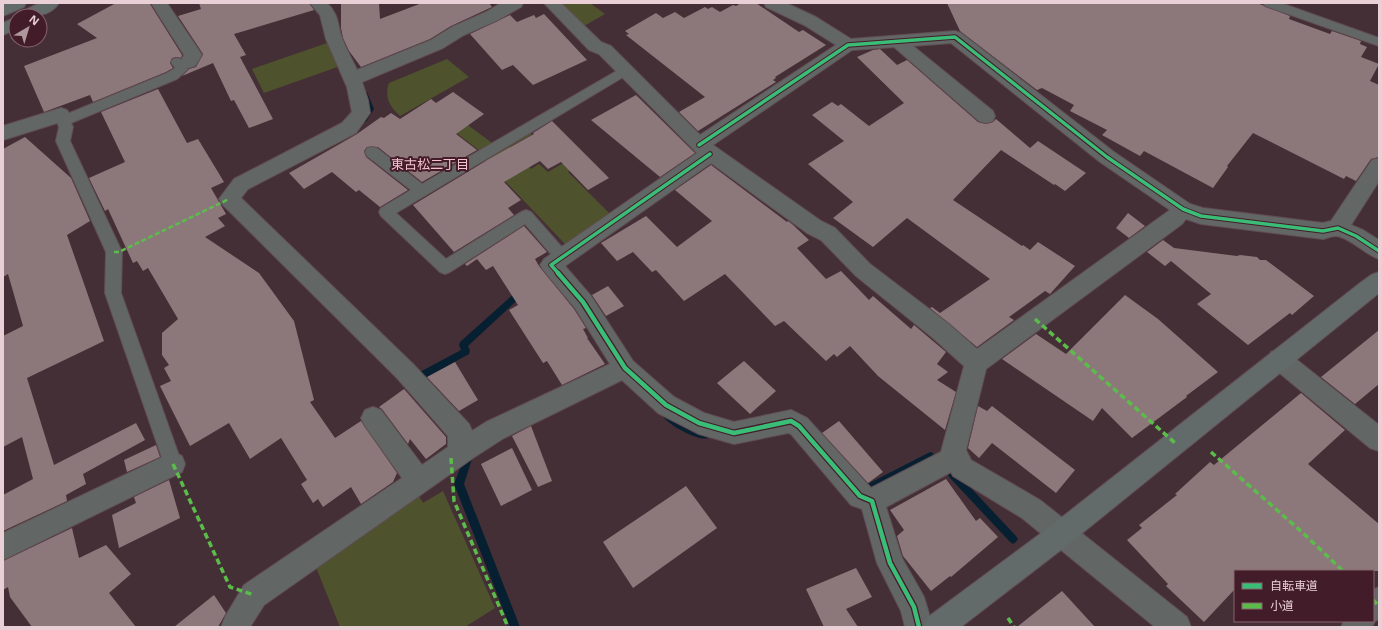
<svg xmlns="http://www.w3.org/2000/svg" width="1382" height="630" viewBox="0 0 1382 630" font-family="'Open Sans','Noto Sans JP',sans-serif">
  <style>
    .green { fill: #4e532d }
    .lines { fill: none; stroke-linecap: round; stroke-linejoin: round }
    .stream { fill: #072031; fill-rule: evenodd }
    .building { fill: #8c787b }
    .lane-casing { stroke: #614d54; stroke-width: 2 }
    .street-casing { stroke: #614d54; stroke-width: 2 }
    .secondary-casing { stroke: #614d54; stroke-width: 2 }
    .lane { fill: #626766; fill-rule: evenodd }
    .street { fill: #626766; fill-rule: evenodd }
    .secondary { fill: #636b6a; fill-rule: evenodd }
    .quiet-far1 { stroke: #5cbc4b; stroke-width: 2.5; stroke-dasharray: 5 2.5; stroke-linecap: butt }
    .quiet { stroke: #5cbc4b; stroke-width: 3.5; stroke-dasharray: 6 3.5; stroke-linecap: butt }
    .cycleway-far1-casing { stroke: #431c29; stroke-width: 5.5 }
    .cycleway-casing { stroke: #431c29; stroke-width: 7 }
    .cycleway-far1 { stroke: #3abd76; stroke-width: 3.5 }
    .cycleway { stroke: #3abd76; stroke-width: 4.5 }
    .labels { text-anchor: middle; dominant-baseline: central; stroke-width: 4; stroke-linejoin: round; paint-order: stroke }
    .neighbourhood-label { font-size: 13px; fill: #f5c1cf; stroke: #431c29 }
  </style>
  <rect width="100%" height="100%" fill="#452f36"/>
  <g class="green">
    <path d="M560,3H590L605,14L584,26Z"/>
    <path d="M330,42L343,65L264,93L252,69Z"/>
    <path d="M447,59L469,77L400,116C390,107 384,97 389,83Z"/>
    <path d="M445,108L492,143L480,151L434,116Z"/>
    <path d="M528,131L532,135L510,147L531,169L539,164L548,172L567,161L582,163L568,172L611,215L566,245L482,157Z"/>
    <path d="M443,491L495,608L465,627H340L316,567L419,496L423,503Z"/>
  </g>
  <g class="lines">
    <g class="stream">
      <path d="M363,92H367L374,109L366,122H364L361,120L368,109L362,94Z"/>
      <path d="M521,289L524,290L525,292L524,294L468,346L470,351L469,354L422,380L419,381L416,380L415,377L416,374L461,350L459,345L460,342L518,290Z"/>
      <path d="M666,411L687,424L708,432L709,435L708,438C699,442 666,424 662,415L663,412Z"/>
      <path d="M470,449L473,450L474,453L464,484L520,627H510L454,484L467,450Z"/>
      <path d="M930,452L933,453L934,456L933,459L864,495L861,496L858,495L856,492L858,489Z"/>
      <path d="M953,471L956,472L1016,536L1018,539L1016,542L1013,544L1010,542L950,478L948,475L950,472Z"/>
    </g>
  </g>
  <g class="building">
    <path d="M116,3L150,4L182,55L181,58L177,57L172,58L170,63L173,68L166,72L93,102L90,95L44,112L24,66L97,38L77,24Z"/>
    <path d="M199,3H309L314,10L234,34L246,55L240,57L273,119L249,128L234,100L231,101L213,63L182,76L189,69L196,67L203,54L178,16L201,9Z"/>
    <path d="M341,3H379L380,19L422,3H489L492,7L451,26L430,39L361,67L349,51L343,38L341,28Z"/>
    <path d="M741,3H756L799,32L803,30L826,45L775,77L776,78L773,80L776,82L698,131L679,112L705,97L626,35L629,34L625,31L656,13L663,18L675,12L684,18L705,7L708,9L712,7L720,12L733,5L736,6Z"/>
    <path d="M947,3H1257L1290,16L1289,19L1330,34L1332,31L1361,41L1360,44L1367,47L1361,57L1379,64L1370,81L1379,85V157L1371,159L1356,181L1346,176L1344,179L1253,133L1227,166L1228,167L1213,188L1144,151L1140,156L1102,135L1107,130L1070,111L1074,105L1042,88L1037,90L960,31Z"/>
    <path d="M544,14L587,60L533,85L513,65L502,70L470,34L510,15L517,22L534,15L536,18Z"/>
    <path d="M880,49L897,65L907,60L978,122L986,124L993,122L996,119L1030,148L1038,141L1086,173L1065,191L1055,184L1054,185L1001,150L953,200L1022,246L1023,245L1030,250L1038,242L1075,266L1050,294L1045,291L1009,317L1014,320L977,347L930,308L932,307L940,313L990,279L907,218L873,247L833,218L853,202L808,164L844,141L812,115L832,102L838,106L841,104L869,126L904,103L857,57L873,50Z"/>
    <path d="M158,89L187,143L198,139L224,182L211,188L226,214L218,218L225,226L205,237L259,273L294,321L314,400L310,402L335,438L361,421L397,473L393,482L361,504L351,487L323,507L318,499L313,503L301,484L307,480L281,438L250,459L229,423L190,446L160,386L171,381L164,368L169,365L162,355V333L178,319L148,268L143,271L137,261L133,263L108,209L105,211L89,178L125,162L101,112Z"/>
    <path d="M453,92L484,114L456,134L477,150L422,182L378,147H367L364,151L366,157L408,190L380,207L359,190L356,192L332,172L304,189L289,173L357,134L381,117L384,118L391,113L400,119L431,99L436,103Z"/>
    <path d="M636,95L695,153L660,177L591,120Z"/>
    <path d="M552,121L609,178L588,190L561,162L548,169L540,161L504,182L521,200L508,208L514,215L454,252L413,205L489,159L534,134L533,133Z"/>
    <path d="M25,137L71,178L90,221L67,235L104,341L27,378L54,465L136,423L145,440L83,474L86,484L66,495L67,501L3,531V495L33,479L22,437L3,447V336L23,326L8,274L3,277V149Z"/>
    <path d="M711,165L787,222L788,221L792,224L809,240L797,248L826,279L841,271L869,300L873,296L911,329L914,325L946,352L937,364L948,372L937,380L956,392L945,430L878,376L850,346L837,357L834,354L826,361L784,321L775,326L725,274L684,301L656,270L652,272L633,252L617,261L601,243L646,216L677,247L712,221L675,190Z"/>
    <path d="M1128,213L1145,226L1129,238L1116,228Z"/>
    <path d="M524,226L547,252L535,259L539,266L574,309L586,328L583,329L588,338H587L605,364L562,385L547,361L543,363L509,310L518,305L493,266L486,270L477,259L467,266L465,264Z"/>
    <path d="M1163,240L1174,248L1237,256L1240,255L1257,257L1260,260H1266L1314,296L1292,315L1290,313L1248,345L1197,304L1211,294L1171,261L1165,266L1147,252Z"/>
    <path d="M608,286L624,306L606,316L592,295Z"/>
    <path d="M1125,295L1158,319L1218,372L1186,396L1187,397L1132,438L1102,408L1093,421L1002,359L1036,334L1066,354Z"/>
    <path d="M1379,330V384L1355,404L1321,377Z"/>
    <path d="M744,361L776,391L750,414L717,383Z"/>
    <path d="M455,362L478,400L459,411L427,377Z"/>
    <path d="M404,389L446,437V444L426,459L410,439L408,444L382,409L379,407Z"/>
    <path d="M1301,393L1345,430L1308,464L1379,524V571H1235V589L1204,622L1166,586L1168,584L1127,540L1142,528L1139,525L1177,495L1175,494L1210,462L1214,465Z"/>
    <path d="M978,406L987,411L992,406L1075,470L1056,493L992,443L979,458L968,448Z"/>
    <path d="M839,421L883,472L868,483L822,433Z"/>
    <path d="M531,426L552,481L538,487L512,436Z"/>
    <path d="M156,445L160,457L127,472L124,460Z"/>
    <path d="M512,448L532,490L501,506L481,464Z"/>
    <path d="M946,479L976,521L980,518L998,537L951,577L950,576L931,591L903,556L897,536L904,530L890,510Z"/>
    <path d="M169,480L180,518L119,548L112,515L136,503L134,497Z"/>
    <path d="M686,486L717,528L633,588L603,542Z"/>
    <path d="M72,528L79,558L106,545L131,574L109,593L136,627H32L10,597L8,587L3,590V561Z"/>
    <path d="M856,568L872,597L846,609L858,627H824L806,589Z"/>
    <path d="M1062,591L1095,627H1017Z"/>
    <path d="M214,595L226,613L218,627H174Z"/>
  </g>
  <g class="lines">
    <defs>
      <g id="lane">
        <path d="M1263,3H1281L1379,38V46L1265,6Z"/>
        <path d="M177,58C183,59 185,64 188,69L177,79L71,123L73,127L70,141L122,252L121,293L182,464L179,470L173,473L167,470L164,464L105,293L106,252L56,141L59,127L54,115L56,112L61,110L66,112L67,114L167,73L175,68L171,62L173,59Z"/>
        <path d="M625,66L630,67L631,70L630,73L396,213L446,259L521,212L526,210L531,212L567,253L570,257L567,261L562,263L557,261L525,224L450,272L445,274L440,272L381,216L379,212L381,208L411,190L367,156L365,152L367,148L372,147L377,148L422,184Z"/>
      </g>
      <g id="street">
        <path d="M151,3H167L202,55L195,66L189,68L183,66L180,62L184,55Z"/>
        <path d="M310,3H327C339,15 337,23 342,38C346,49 352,59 357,70L431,40L452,27L486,12L501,3H523L521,7L498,20L464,35L443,48L362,82L368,100L370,113L356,133L248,189L241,198L413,364L469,424L472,431L486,422L610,364L575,308L544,271L540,265L544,259L697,153L599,54L589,50L544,3H561L601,42L611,46L700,135L836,45L804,25L766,7L764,3H786L816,17L851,39L955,31L961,33L1114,152L1190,204L1203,208L1323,223L1331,221L1372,160L1379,158V181L1351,225L1363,230L1379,240V259C1366,255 1349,237 1336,236C1332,236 1327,238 1323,239L1201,224L1186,219L1182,224L986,369L966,450L971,460L1040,500L1187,617L1191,627H1155L1022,518L953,476L951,472L886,507L902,558L924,597L933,627H905L901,611L877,563L862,509L851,505L791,434L788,433L734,444L699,434L658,413L622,380L504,438L473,458L264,605L250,627H221L225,617L244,585L402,478L365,426L361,418L365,410L373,407L381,410L422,465L448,447V436L397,378L222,204L219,199L234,179L342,123L352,112L347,87L326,39L320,15ZM951,43L1100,162L1170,210L977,349L949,324L870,264L835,228L821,221L713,145L852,50L894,47L979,121L986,123L993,121L995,116L993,111L913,46ZM711,163L807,233L821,240L856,276L933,338L964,366L941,452L871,488L807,418L791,410L734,422L704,413L674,397L633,361L591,296L565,266Z"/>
        <path d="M61,108L67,110L70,115L67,120L3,140V126Z"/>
        <path d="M1279,349L1287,352L1379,425V451L1370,448L1271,366L1268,359L1271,352Z"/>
        <path d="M173,452L182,456L185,464L182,472L3,560V533Z"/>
        <path d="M1379,587V619L1375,621L1372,627H1341L1344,621H1373V590Z"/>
      </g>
      <g id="secondary">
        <path d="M5,3H26L24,7L3,16V4Z"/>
        <path d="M39,3H59C50,17 34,16 20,16L22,12Z"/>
        <path d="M16,17V29L3,35V23Z"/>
        <path d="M1379,272V293L1070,543L961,627H924L928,617L1052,525L1360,283L1371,275Z"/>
      </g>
    </defs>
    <use href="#lane" class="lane-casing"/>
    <use href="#street" class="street-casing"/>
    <use href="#secondary" class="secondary-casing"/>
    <use href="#lane" class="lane"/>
    <use href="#street" class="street"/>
    <use href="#secondary" class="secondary"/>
    <path class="quiet-far1" d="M114,252H119L229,199"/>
    <g class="quiet">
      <path d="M1035,319L1175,443"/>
      <path d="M1211,452L1303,533L1343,571"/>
      <path d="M451,458L454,501L508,627"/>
      <path d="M173,464L230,587L254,595"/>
      <path d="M1373,600L1377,604"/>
      <path d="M1008,618L1014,627"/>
    </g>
    <defs>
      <g id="cycleway-far1">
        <path d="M699,145L848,45L955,37L1107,157L1183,209L1201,216L1323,231L1338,228L1356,236L1379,251"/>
        <path d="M559,274L551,265L710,154"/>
      </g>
      <path id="cycleway" d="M558,273L583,302L625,368L666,405L699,423L734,433L791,421L799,426L860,496L872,501L890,563L914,607L919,627"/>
    </defs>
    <use href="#cycleway-far1" class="cycleway-far1-casing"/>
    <use href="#cycleway" class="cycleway-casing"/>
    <use href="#cycleway-far1" class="cycleway-far1"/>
    <use href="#cycleway" class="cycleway"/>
  </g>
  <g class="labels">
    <g class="neighbourhood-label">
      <text x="430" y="164">東古松二丁目</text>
    </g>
  </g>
  <rect width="1382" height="630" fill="none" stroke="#e9cfd6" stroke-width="8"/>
  <rect x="1234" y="570" width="140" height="52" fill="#431c29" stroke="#85646e"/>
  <rect x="1242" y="583" width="20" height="6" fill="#3abd76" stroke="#85646e"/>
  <text x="1270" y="590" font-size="12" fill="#e9cfd6">自転車道</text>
  <rect x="1242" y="603" width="20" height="6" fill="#5cbc4b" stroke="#85646e"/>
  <text x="1270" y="610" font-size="12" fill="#e9cfd6">小道</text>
  <g transform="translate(28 28) rotate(38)"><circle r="19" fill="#431c29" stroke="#85646e"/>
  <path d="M0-3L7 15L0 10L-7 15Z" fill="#b0979e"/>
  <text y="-6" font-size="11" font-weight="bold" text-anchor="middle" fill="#e9cfd6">N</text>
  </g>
</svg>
